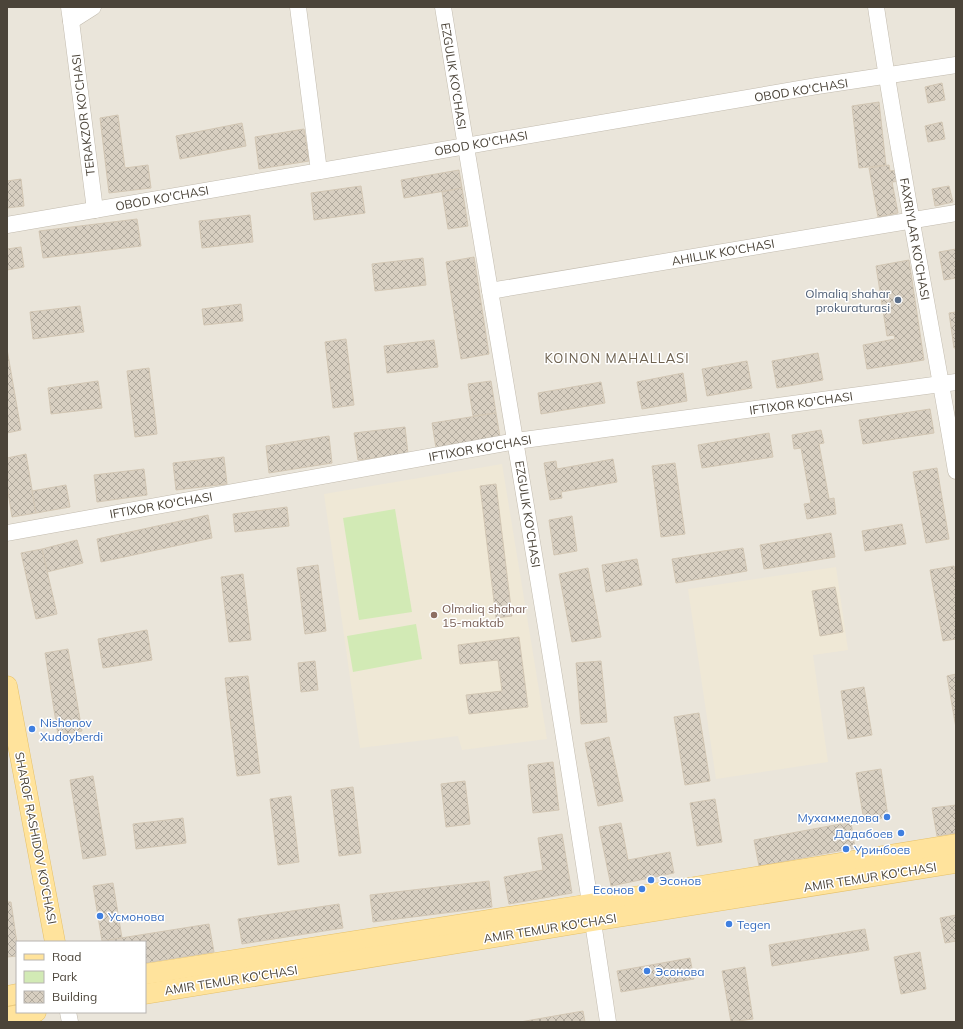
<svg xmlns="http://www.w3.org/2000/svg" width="963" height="1029" viewBox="0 0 963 1029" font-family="Mulish,sans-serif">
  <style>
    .residential { fill: #eae5da; fill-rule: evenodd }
    .education { fill: #efe8d6 }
    .green { fill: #d2eab5 }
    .building { fill: url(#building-cross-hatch); stroke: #d3c7b4 }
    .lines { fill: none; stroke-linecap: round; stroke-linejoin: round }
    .minor-casing { stroke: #c2bbae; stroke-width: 17 }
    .major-casing { stroke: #e6c16a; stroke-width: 21 }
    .minor { stroke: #fff; stroke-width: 16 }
    .major { stroke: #ffe39c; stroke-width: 20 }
    .service-dot { fill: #5c6f8a; stroke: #fff; stroke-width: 1.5 }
    .education-dot { fill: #8d6e63; stroke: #fff; stroke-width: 1.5 }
    .shop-dot { fill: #3f7fe0; stroke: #fff; stroke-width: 1.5 }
    .labels { text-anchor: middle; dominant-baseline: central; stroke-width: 3; stroke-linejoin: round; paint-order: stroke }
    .street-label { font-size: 12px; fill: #4b4439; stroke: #fff }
    .service-label { font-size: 12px; fill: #4e5e75; stroke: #fff; text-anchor: end }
    .education-label { font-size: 12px; fill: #785e54; stroke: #fff; text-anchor: start }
    .shop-label { font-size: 12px; fill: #366cbe; stroke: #fff; text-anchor: start }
    .neighbourhood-label { font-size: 13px; letter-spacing: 1px; fill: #6e6250; stroke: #fff }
  </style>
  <defs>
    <pattern id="building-cross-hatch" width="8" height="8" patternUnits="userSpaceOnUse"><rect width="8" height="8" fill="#d8cfc1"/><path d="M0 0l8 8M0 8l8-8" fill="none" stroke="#b1aa9e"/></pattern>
  </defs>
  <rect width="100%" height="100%" fill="#f6f3ec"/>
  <path class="residential" d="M7,7H956V1022H7ZM17,942H145V1012H17Z"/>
  <g class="education">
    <path d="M502,464L547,739L462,750L458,736L360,748L324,494Z"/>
    <path d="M836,567L848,650L813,655L828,762L716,779L688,589Z"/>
  </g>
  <g class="green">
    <path d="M395,509L412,612L359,620L343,518Z"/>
    <path d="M416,624L422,659L353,672L347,636Z"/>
  </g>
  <g class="building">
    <path d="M942,83L945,100L928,103L925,87Z"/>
    <path d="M879,102L886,165L859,168L852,106Z"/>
    <path d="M118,115L125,168L148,165L151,188L109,193L100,118Z"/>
    <path d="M942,122L945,139L928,142L925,126Z"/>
    <path d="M242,123L246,146L180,159L176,136Z"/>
    <path d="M304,129L309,161L259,169L255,137Z"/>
    <path d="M889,165L890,171L899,170L901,181L892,182L898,213L878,217L869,168Z"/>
    <path d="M459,170L462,188L404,198L401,180Z"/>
    <path d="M21,179L24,206L7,208V181Z"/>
    <path d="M361,186L365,213L314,220L311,193Z"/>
    <path d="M949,186L953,202L935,206L932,189Z"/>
    <path d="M462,188L468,226L448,229L442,192Z"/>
    <path d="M250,215L253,242L202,248L199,221Z"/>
    <path d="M137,219L141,246L43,258L39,231Z"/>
    <path d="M21,247L24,267L7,270V249Z"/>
    <path d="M956,249V278L944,280L939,252Z"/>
    <path d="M474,257L489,354L461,359L446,262Z"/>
    <path d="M423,258L426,285L375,291L372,264Z"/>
    <path d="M909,260L924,360L867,369L863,345L895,339L894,335L887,336L876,266Z"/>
    <path d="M241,304L243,321L204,325L202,309Z"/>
    <path d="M80,306L84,332L33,339L30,312Z"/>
    <path d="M956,312V348H954L949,313Z"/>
    <path d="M346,339L354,405L333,408L325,342Z"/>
    <path d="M434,340L438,367L387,373L384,346Z"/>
    <path d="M7,349L21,430L7,433Z"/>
    <path d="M818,353L823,380L777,388L772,361Z"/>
    <path d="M747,361L752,388L707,396L702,369Z"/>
    <path d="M149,368L157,434L135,437L127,371Z"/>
    <path d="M683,373L687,401L642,409L637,382Z"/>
    <path d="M98,381L102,408L51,414L48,388Z"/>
    <path d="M491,381L496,413L473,416L468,384Z"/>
    <path d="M601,382L605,403L541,414L538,393Z"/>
    <path d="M930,409L934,433L863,444L859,420Z"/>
    <path d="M496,413L500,437L436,448L432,423Z"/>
    <path d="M405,427L408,454L358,460L354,433Z"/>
    <path d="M821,430L824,443L819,444L829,499L834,498L836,514L807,519L804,504L811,503L801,448L794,449L792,435Z"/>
    <path d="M769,433L773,457L702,468L698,445Z"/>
    <path d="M329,436L332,463L269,473L266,446Z"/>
    <path d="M26,454L36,513L12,517L7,486V458Z"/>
    <path d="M224,457L227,484L176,490L173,463Z"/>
    <path d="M613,459L617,482L561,492L562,498L550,500L544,463L556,461L557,469Z"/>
    <path d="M675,463L685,534L661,537L652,466Z"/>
    <path d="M937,468L949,539L926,543L913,472Z"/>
    <path d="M144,469L147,495L97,502L94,475Z"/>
    <path d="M496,484L512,616L496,618L480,486Z"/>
    <path d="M66,485L70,507L36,513L32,491Z"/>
    <path d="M287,507L289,526L235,532L233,514Z"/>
    <path d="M208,515L212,538L101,562L97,539Z"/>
    <path d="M572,516L577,551L554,555L549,520Z"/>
    <path d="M902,524L906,544L865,551L862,531Z"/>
    <path d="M831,533L835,557L764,569L760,545Z"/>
    <path d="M77,540L83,563L47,572L42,549Z"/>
    <path d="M743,548L747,571L676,583L672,559Z"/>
    <path d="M42,549L57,614L36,619L21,553Z"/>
    <path d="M637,559L642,585L606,592L602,565Z"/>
    <path d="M318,565L326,631L305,634L297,568Z"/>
    <path d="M954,566L956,576V639L943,641L930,570Z"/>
    <path d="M588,568L601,637L572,642L559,574Z"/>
    <path d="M243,574L251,640L229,642L221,577Z"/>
    <path d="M835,587L843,632L820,636L812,591Z"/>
    <path d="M147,630L152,660L103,668L98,639Z"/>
    <path d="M519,637L528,707L469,714L466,695L502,691L498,660L460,664L458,645Z"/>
    <path d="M68,649L82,731L58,735L45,653Z"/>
    <path d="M315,661L318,690L301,692L298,663Z"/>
    <path d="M601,661L607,722L581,724L576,663Z"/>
    <path d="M956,674V728L947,676Z"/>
    <path d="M248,676L260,773L237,776L225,678Z"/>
    <path d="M864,687L872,735L848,739L841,691Z"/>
    <path d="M699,713L710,781L685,785L674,717Z"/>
    <path d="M609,737L623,801L598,806L585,743Z"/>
    <path d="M553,762L559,810L533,813L528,765Z"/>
    <path d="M881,769L888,817L864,821L856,773Z"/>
    <path d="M93,776L106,855L83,859L70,780Z"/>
    <path d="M465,781L470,824L446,827L441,784Z"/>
    <path d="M353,787L361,853L339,856L331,790Z"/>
    <path d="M291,796L299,862L278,865L270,799Z"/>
    <path d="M715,799L722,842L697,846L690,803Z"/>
    <path d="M956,805V833L937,836L932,808Z"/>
    <path d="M183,818L186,843L136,849L133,824Z"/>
    <path d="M851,822L855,848L759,866L754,840Z"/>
    <path d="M621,823L628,860L670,852L674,873L611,886L599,827Z"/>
    <path d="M562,834L572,893L509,904L504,877L543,870L538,838Z"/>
    <path d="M489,881L492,907L373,922L370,895Z"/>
    <path d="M113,883L122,938L102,941L93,886Z"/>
    <path d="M7,902H11L17,943V956L7,957Z"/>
    <path d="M339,904L343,928L242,944L238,919Z"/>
    <path d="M956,915V941L945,943L940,918Z"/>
    <path d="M209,924L214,952L145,963V942H102V941Z"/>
    <path d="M865,929L869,950L772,966L769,945Z"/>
    <path d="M920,952L926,989L901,994L894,957Z"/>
    <path d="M690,958L694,979L621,992L617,971Z"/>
    <path d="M745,967L753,1019L731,1022L722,971Z"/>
    <path d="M583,1011L585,1022H520Z"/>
  </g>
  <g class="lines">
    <defs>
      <g id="minor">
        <path d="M69,7L71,21L95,210"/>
        <path d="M298,7L319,171"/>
        <path d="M443,7C498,345 558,683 608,1022"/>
        <path d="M876,7C899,162 930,316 956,471"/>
        <path d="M71,21L93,7"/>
        <path d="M7,225L466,146L817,86L956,65"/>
        <path d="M490,291L956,213"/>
        <path d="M7,533L516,441L956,382"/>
        <path d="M68,1012L70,1022"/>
      </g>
      <g id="major">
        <path d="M7,686L55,942"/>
        <path d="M145,974L591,904L956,844"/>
        <path d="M145,994L593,921L956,863"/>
        <path d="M7,996L17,994"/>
        <path d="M7,1017L36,1012"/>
      </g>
    </defs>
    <use href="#minor" class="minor-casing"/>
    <use href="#major" class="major-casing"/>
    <use href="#minor" class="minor"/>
    <use href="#major" class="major"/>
  </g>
  <circle class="service-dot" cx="898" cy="300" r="4"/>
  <circle class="education-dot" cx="434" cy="615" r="4"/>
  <g class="shop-dot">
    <circle cx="32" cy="729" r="4"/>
    <circle cx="887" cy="817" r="4"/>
    <circle cx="901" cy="833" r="4"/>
    <circle cx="846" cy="849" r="4"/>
    <circle cx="651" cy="880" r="4"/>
    <circle cx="642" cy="889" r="4"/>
    <circle cx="100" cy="916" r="4"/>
    <circle cx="729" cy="924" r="4"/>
    <circle cx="647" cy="971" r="4"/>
  </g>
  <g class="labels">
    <g class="street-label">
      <text transform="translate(454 76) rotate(81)">EZGULIK KO'CHASI</text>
      <text transform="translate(801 90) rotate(-9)">OBOD KO'CHASI</text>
      <text transform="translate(83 115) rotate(-97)">TERAKZOR KO'CHASI</text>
      <text transform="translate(481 143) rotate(-10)">OBOD KO'CHASI</text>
      <text transform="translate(162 198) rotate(-10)">OBOD KO'CHASI</text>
      <text transform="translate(915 239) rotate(80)">FAXRIYLAR KO'CHASI</text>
      <text transform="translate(723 252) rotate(-10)">AHILLIK KO'CHASI</text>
      <text transform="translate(801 403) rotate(-8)">IFTIXOR KO'CHASI</text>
      <text transform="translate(480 448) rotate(-10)">IFTIXOR KO'CHASI</text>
      <text transform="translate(161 505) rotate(-10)">IFTIXOR KO'CHASI</text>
      <text transform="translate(528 514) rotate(81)">EZGULIK KO'CHASI</text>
      <text transform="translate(36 838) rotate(79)">SHAROF RASHIDOV KO'CHASI</text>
      <text transform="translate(870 877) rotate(-9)">AMIR TEMUR KO'CHASI</text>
      <text transform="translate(550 928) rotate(-9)">AMIR TEMUR KO'CHASI</text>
      <text transform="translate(231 980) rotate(-9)">AMIR TEMUR KO'CHASI</text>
    </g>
    <g class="service-label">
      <text x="890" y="293">Olmaliq shahar<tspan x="890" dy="14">prokuraturasi</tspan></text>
    </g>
    <g class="education-label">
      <text x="442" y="608">Olmaliq shahar<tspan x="442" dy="14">15-maktab</tspan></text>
    </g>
    <g class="shop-label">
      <text x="40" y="722">Nishonov<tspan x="40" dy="14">Xudoyberdi</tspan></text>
      <text x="879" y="817" text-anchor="end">Мухаммедова</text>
      <text x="893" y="833" text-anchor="end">Дадабоев</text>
      <text x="854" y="849">Уринбоев</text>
      <text x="659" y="880">Эсонов</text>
      <text x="634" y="889" text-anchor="end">Есонов</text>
      <text x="108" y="916">Усмонова</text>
      <text x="737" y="924">Tegen</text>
      <text x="655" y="971">Эсонова</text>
    </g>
    <g class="neighbourhood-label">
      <text x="617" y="358">KOINON MAHALLASI</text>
    </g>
  </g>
  <rect width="963" height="1029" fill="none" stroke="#4b4439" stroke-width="16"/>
  <rect x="16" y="941" width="130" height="72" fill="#ffffff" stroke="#b7b4b0"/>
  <rect x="24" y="954" width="20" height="6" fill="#ffe39c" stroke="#b7b4b0"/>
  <text x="52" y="961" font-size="12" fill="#4b4439">Road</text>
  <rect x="24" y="971" width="20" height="12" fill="#d2eab5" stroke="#b7b4b0"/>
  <text x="52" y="981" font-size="12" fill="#4b4439">Park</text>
  <rect x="24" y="991" width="20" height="12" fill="url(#building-cross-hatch)" stroke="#b7b4b0"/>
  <text x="52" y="1001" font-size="12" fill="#4b4439">Building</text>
</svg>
